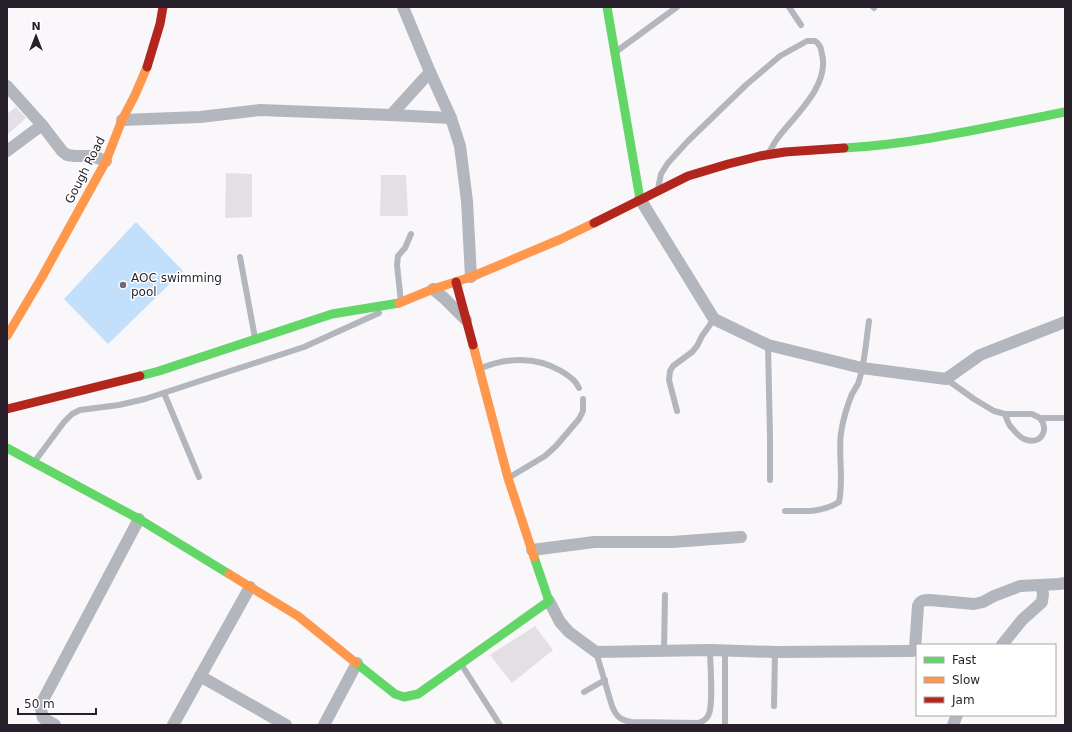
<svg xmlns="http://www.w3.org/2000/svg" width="1072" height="732" viewBox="0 0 1072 732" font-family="'DejaVu Sans',sans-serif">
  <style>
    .water { fill: #c2dffc }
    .building { fill: #e4dfe5 }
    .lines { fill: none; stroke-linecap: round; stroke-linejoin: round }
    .lane { stroke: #b3b6bd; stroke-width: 6 }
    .street { stroke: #b3b6bd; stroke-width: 12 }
    .fast { stroke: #63d668; stroke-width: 9 }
    .slow { stroke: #ff974d; stroke-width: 9 }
    .jam { stroke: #b3261e; stroke-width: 9 }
    .poi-dot { fill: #706b73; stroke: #fff; stroke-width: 1.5 }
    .labels { text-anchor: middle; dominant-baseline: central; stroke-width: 3; stroke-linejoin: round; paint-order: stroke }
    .street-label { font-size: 12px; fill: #271f2a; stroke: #fff }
    .poi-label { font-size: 12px; fill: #271f2a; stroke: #fff; text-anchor: start }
  </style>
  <rect width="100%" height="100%" fill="#f9f7fa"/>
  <path class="water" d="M136,222L183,271L108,344L64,299Z"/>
  <g class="building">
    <path d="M16,107L26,118L7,135V114Z"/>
    <path d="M226,173L252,174V217L225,218Z"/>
    <path d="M381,175H406L408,216H380Z"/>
    <path d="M535,626L553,650L512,683L490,655Z"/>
  </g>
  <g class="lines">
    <g class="lane">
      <path d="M789,7L801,25"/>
      <path d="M873,7L874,8"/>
      <path d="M617,51L677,7"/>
      <path d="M658,189L661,174L668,163L688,141L746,85L780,56L807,41H815C820,44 821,48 822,54C830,86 794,116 777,139C774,143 772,148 769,152"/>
      <path d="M240,257L255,338"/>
      <path d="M401,302L397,265L398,256L405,248L411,234"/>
      <path d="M768,345L770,436V480"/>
      <path d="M481,368C507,358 536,356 561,371C568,375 576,380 579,388"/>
      <path d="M946,379L974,399L994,411L1005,414H1032L1040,418H1065"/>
      <path d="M164,393L199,477"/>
      <path d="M677,411L669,380L670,371L673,366L692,352L697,346L702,336L714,319"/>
      <path d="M1005,414C1007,419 1008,425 1012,428C1016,433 1021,439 1027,440C1042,444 1049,429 1040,418"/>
      <path d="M35,461L64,422L72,414L80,410L119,405L145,399L304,347L379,313"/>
      <path d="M510,477L545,456L556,446L579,419L583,411V399"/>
      <path d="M785,511C804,511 822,513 839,502C844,479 838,456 841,433C843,420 847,406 852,394C854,391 856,387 858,384C865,364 866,341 869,321"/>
      <path d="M725,650V725"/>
      <path d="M664,651L665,595"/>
      <path d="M596,652L612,706C616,716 620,720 631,722L698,723C702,722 705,721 708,716C714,707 710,664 710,650"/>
      <path d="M461,664L500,725"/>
      <path d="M584,692L605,680"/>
      <path d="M774,706L775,652"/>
    </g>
    <g class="street">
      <path d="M403,7L430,72L451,118L460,146L467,201L471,277"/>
      <path d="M7,86L42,125L62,151L67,155L75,156H92L106,161"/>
      <path d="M391,115L430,72"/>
      <path d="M122,120L200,117L260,110L391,115L451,118"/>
      <path d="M7,151L42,125"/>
      <path d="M640,199L714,319L768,345L862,368L946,379L980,355L1065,322"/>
      <path d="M433,289L444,298L466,320"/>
      <path d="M532,550L594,542H672L741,537"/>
      <path d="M549,601L560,622L569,632L596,652L710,650L775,652L909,651H913L915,648L918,606C920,600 924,600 930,600L974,604L983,602L994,596L1020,586L1059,584L1065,583"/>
      <path d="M1002,645L1022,620L1042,602L1043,594L1041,585"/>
      <path d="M200,676L286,725"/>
      <path d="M55,725L43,718L41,709L42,702L139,519"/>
      <path d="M173,725L250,587"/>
      <path d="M324,725L357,663"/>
      <path d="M953,725L957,715"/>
    </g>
    <g class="fast">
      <path d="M607,7L640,199"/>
      <path d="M844,148C919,144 992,126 1065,112"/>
      <path d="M140,376L159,371L332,314L399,303"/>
      <path d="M7,448L139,519L229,574"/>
      <path d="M356,663L395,694L404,697L418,694L549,601L534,557"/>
    </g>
    <g class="slow">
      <path d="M399,303L433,289L471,277L561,239L594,223"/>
      <path d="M7,336L42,277L106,161L122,120L135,95L147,67"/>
      <path d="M473,345L508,478L534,557"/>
      <path d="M229,574L298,616L356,663"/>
    </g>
    <g class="jam">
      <path d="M147,67L160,24L163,7"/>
      <path d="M594,223L688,176L728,164L760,156L785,152L844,148"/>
      <path d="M456,282L473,345"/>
      <path d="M7,409L140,376"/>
    </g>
  </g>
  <circle class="poi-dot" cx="123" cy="285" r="4"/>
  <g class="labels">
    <g class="street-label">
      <text transform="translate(85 170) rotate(-63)">Gough Road</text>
    </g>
    <g class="poi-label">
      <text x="131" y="278">AOC swimming<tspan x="131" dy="14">pool</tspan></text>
    </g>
  </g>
  <rect width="1072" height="732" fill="none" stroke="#271f2a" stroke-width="16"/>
  <rect x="916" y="644" width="140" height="72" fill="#ffffff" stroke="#a9a5aa"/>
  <rect x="924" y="657" width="20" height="6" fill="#63d668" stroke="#a9a5aa"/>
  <text x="952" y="664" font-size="12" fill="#271f2a">Fast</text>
  <rect x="924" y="677" width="20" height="6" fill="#ff974d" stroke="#a9a5aa"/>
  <text x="952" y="684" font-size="12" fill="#271f2a">Slow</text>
  <rect x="924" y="697" width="20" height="6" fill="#b3261e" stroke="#a9a5aa"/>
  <text x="952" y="704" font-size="12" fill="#271f2a">Jam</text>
  <g transform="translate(36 36)" stroke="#ffffff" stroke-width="3" paint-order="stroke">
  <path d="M0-3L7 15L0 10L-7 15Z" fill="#271f2a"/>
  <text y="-6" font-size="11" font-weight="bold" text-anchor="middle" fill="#271f2a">N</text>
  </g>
  <path d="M18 708v6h78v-6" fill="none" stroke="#271f2a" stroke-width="2"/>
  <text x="24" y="708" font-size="12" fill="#271f2a" stroke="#ffffff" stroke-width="3" paint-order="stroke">50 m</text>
</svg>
